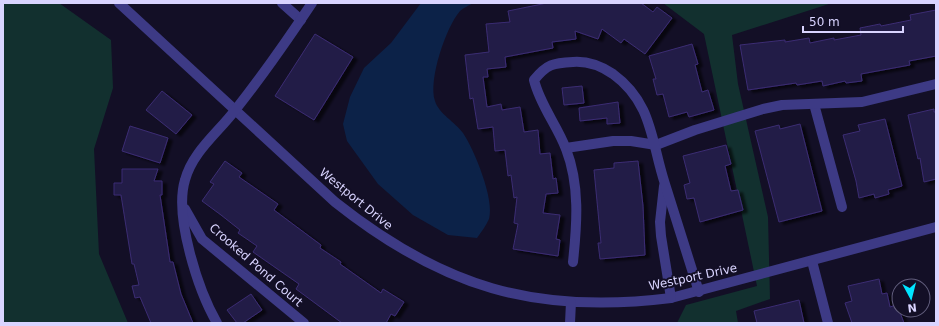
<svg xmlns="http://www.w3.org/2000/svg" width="939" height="326" viewBox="0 0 939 326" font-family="'DejaVu Sans',sans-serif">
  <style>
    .green { fill: #12302f }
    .water { fill: #0c2248 }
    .building { fill: #241b47; stroke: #3b2d73; filter: url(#shadow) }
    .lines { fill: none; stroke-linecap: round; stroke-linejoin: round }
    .minor { stroke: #3d3a85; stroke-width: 10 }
    .labels { text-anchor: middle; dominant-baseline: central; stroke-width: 4; stroke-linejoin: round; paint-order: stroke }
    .street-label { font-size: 12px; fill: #d9d4ff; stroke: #130f26 }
  </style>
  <defs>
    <filter id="shadow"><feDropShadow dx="4.5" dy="2.5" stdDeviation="1" flood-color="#0009"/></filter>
  </defs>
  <rect width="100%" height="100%" fill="#130f26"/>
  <g class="green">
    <path d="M3,3H59L111,40L113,88L94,149L99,254L128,323H3Z"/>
    <path d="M663,3H832L732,35L738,84L768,217L770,299L736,311L738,323H677L686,305L757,286L704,34Z"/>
  </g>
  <path class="water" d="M421,3H473C470,5 463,8 460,11C446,27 428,80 435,101C439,114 455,122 463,133C474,149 495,200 489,219C486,226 481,232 477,238L448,235L413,215L378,184L347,141L343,124L350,97L364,68L391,43Z"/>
  <g class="building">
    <path d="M547,3H641L653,12L657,7L672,18L645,54L624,39L621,43L602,29L598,39L575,31L576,39L552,42L553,48L505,57L506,67L487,69L488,77H483L487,107L501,104L502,110L520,107L524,132L538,130L540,154L550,153L553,179L556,178L558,193L546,194L543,213L560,215L556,239L560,240L558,256L513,249L518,224L514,223L517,197L514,198L511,175L508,176L505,150L495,151L493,127L478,129L473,98L470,99L465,55L489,52L486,24L510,22L508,11Z"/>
    <path d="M936,10V56L909,61L910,65L861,74L862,81L846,83L845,81L823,86L822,81L797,85L796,83L748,90L740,45L785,40V42L809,38L810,43L834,38V40L861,35L860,28L880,24L881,26L911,20L910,15Z"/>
    <path d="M315,34L353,57L314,120L275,96Z"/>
    <path d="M692,44L698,64L695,65L702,92L708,90L714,110L689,117L687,112L669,117L663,94L657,95L653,79H656L649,56Z"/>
    <path d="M582,86L584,103L564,105L562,88Z"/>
    <path d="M162,91L192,115L176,134L146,110Z"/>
    <path d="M618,102L620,123L607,124V118L580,121L579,108Z"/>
    <path d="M934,109V112H936V179L924,182L920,158L918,159L908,115Z"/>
    <path d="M885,119L902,186L888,190L889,194L875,198L874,194L859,198L856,181L843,135L860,131L858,125Z"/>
    <path d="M800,124L822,211L779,222L755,131L779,125L780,129Z"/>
    <path d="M130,126L168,138L160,163L122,151Z"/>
    <path d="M726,145L731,164L725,166L731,191L738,190L743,210L700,222L694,198L687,199L684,185L690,183L683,156Z"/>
    <path d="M225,161L242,173L239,177L278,204L274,210L321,245L320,248L341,262L340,264L381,293L383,289L404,302L395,316L391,314L386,323H342L296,289L299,284L253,252L257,246L238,233L240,230L221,215L202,201L214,184L210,182Z"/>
    <path d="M638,161L643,206L645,255L600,259L598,243H601L594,170L614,168V163Z"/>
    <path d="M122,169H158L154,181H162V195H160L170,262H173L181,294L193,323H151L140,297L135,298L132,286L139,285L134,264H132L121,195H114V183H122Z"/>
    <path d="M879,279L882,294L887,293L890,307L899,304V310L904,323H852L845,303L852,301L848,286Z"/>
    <path d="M251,294L262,310L243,323H237L227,310Z"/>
    <path d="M799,300L804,323H757L754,311Z"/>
  </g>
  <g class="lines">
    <g class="minor">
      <path d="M119,3L335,202C442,287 535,315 671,298L936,227"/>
      <path d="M282,3L301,20"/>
      <path d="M814,104L842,207"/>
      <path d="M566,148L613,141H631L656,145L695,130L763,109L782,105L862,102L936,84"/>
      <path d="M664,186L660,222L661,236L671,298"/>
      <path d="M185,209L202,239L304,323"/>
      <path d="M812,261L828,323"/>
      <path d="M573,262C577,224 580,185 566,149C557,125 540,105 534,80C547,64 553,63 573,62C587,61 601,66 613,74C653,103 651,142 665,184C676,220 688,256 699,292"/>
      <path d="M217,323C198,290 174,216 185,180C193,151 218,133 236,109C263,75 288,39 312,3"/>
      <path d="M570,323L571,302"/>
    </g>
  </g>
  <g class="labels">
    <g class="street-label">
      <text transform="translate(356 199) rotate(39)">Westport Drive</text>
      <text transform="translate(256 265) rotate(41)">Crooked Pond Court</text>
      <text transform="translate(693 277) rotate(-12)">Westport Drive</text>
    </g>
  </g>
  <rect width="939" height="326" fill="none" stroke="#d9d4ff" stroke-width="8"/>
  <g transform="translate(911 298) rotate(173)"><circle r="19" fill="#130f26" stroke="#625e7d"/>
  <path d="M0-3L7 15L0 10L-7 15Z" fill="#00e5ff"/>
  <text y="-6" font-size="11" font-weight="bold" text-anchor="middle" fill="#d9d4ff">N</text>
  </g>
  <path d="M803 26v6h100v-6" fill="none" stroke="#d9d4ff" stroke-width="2"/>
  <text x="809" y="26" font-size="12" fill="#d9d4ff" stroke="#130f26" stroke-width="3" paint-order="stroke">50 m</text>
</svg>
